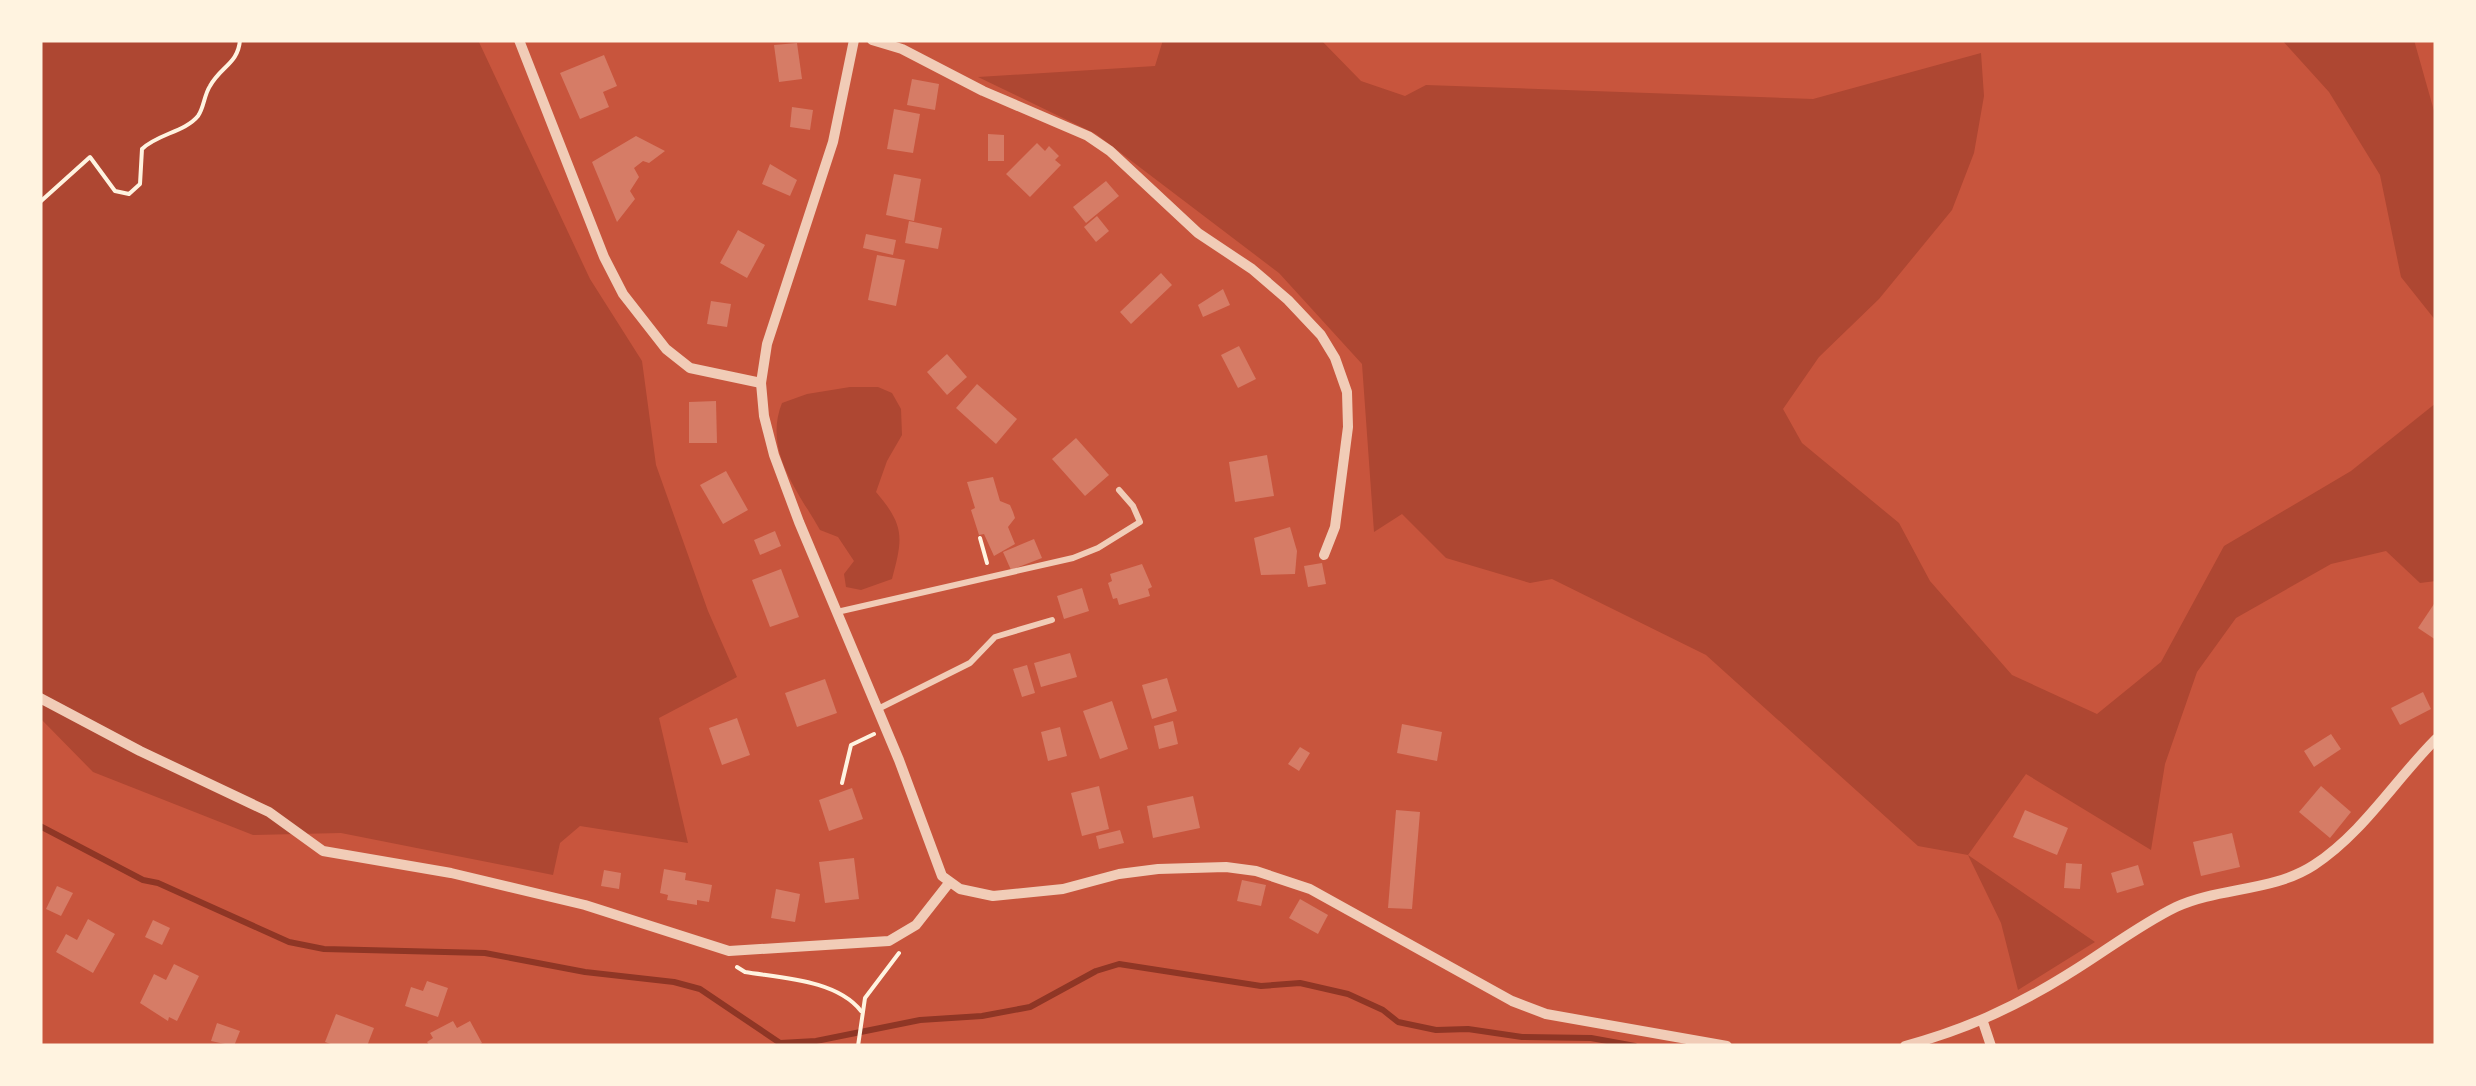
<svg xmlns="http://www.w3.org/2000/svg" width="2476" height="1086" viewBox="0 0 2476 1086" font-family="Montserrat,sans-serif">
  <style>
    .green { fill: #ae4732 }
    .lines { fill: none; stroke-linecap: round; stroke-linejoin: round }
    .stream { stroke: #8f3625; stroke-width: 6 }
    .building { fill: #d67c66 }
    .path { stroke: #fff3e0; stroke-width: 4 }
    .service { stroke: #f1ccb7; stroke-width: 6 }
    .minor { stroke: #f1ccb7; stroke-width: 10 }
  </style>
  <rect width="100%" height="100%" fill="#c8553d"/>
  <g class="green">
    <path d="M40,40H478L590,279L642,361L656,465L708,611L737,677L659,718L688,843L580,826L560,843L553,875L341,833L253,835L93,772L40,718Z"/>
    <path d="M1163,40H1321L1361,81L1405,96L1426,85L1813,99L1981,53L1984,96L1974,153L1952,210L1879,299L1819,357L1783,409L1802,443L1899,523L1930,581L2012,675L2097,714L2161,662L2224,546L2351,471L2436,403V581L2420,583L2386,551L2331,564L2236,618L2197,672L2165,764L2151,850L2026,774L1968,855L2095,942L2018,990L2001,923L1968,855L1918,846L1706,655L1552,579L1530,583L1446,558L1402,514L1374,532L1362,364L1279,273L1096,134L978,77L1155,66Z"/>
    <path d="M2282,40H2414L2436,118V321L2401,277L2380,175L2329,92Z"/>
    <path d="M850,387H878L892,393L901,409L902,435L887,461L876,492C905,526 903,538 892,579L861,590L846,587L844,574L854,561L838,537L820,530C798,491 763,450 782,403L807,394Z"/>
  </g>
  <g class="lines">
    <path class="stream" d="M40,826L143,880L158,883L289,942L324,949L485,953L585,972L674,982L700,989L780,1043L816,1041L920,1020L982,1016L1030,1007L1096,971L1119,964L1261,986L1300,983L1348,994L1383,1010L1398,1022L1436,1030L1468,1029L1522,1037L1591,1038L1635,1046"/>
  </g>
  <g class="building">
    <path d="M797,43L802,79L779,82L774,45Z"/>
    <path d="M604,55L617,86L603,92L609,107L580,119L560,73Z"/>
    <path d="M912,79L939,84L935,110L907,105Z"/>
    <path d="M792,107L813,110L810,130L790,127Z"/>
    <path d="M894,109L920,114L913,153L887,149Z"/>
    <path d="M988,134L1004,135V161H988Z"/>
    <path d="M636,136L665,151L649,163L643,161L634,168L639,177L630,191L635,199L617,222L592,162Z"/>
    <path d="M1037,143L1045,151L1049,146L1059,156L1055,160L1061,165L1030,197L1006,174Z"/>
    <path d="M770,164L797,180L790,196L762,184Z"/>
    <path d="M894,174L921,179L914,221L886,215Z"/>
    <path d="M1106,181L1119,196L1086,223L1073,207Z"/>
    <path d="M1097,216L1109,231L1096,242L1084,227Z"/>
    <path d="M909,221L942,228L938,249L905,243Z"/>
    <path d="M738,230L765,245L747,278L720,263Z"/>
    <path d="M866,234L896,240L893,255L863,248Z"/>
    <path d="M877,255L905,260L896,306L868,300Z"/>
    <path d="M1161,273L1172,285L1131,324L1120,312Z"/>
    <path d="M1223,289L1230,305L1203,317L1198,305Z"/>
    <path d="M711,301L731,304L727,327L707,324Z"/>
    <path d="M1239,346L1256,379L1238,388L1221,355Z"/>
    <path d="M947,354L967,377L947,395L927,372Z"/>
    <path d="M977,384L1017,419L996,444L956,408Z"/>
    <path d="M716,401L717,443H689V402Z"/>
    <path d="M1076,438L1109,475L1085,496L1052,459Z"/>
    <path d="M1267,455L1274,496L1235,502L1229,462Z"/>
    <path d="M726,471L748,510L723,524L700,485Z"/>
    <path d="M993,477L1000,501L1010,505L1013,512L1015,518L1008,527L1015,544L994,556L984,534L979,535L971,510L975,508L967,482Z"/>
    <path d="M1290,527L1297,551L1295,574L1261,575L1254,538Z"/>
    <path d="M775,531L781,546L760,555L754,540Z"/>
    <path d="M1034,539L1042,558L1011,570L1003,552Z"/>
    <path d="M1322,563L1326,584L1308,587L1304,566Z"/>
    <path d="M1142,564L1152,587L1148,589L1150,596L1119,605L1117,598L1113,599L1108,583L1112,581L1110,574Z"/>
    <path d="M781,569L799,617L770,627L752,580Z"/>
    <path d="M1082,588L1089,611L1064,619L1057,596Z"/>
    <path d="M2436,601V640L2418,628Z"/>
    <path d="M1070,653L1077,677L1041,687L1034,663Z"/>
    <path d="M1027,665L1035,693L1022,697L1013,669Z"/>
    <path d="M1167,678L1177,711L1152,719L1142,685Z"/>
    <path d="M825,679L837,713L797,727L785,693Z"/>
    <path d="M2423,692L2431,709L2400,725L2391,708Z"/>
    <path d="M1112,701L1128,749L1100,759L1083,711Z"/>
    <path d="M737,718L750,755L722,765L709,728Z"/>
    <path d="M1173,721L1178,744L1159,749L1154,726Z"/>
    <path d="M1402,724L1442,732L1437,761L1397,753Z"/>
    <path d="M1060,727L1067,756L1048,761L1041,732Z"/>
    <path d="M2331,734L2341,749L2314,767L2304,751Z"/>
    <path d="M1300,747L1310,753L1299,771L1288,764Z"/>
    <path d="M1099,786L1109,829L1082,836L1071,793Z"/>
    <path d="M2321,786L2351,812L2330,838L2299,812Z"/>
    <path d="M852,788L863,819L829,831L819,800Z"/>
    <path d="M1193,796L1200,828L1153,838L1147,806Z"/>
    <path d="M1396,810L1420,812L1412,909L1388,908Z"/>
    <path d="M2025,810L2068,828L2057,855L2013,837Z"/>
    <path d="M1120,830L1124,843L1099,849L1096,836Z"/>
    <path d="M2232,833L2240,867L2201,876L2193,842Z"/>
    <path d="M854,858L859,899L825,903L819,862Z"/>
    <path d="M2066,863L2082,864L2080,889L2064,888Z"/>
    <path d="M2138,865L2144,885L2117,893L2111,873Z"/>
    <path d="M664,869L686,873L685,880L712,885L709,902L697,900V905L667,900L668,895L660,893Z"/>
    <path d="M604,870L621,873L619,889L601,886Z"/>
    <path d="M1242,880L1266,885L1261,906L1237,901Z"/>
    <path d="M57,886L73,893L61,916L46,909Z"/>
    <path d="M776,889L800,894L795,922L771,918Z"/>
    <path d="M1300,899L1328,915L1318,934L1289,918Z"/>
    <path d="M88,919L115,934L93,973L56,952L66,934L77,940Z"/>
    <path d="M153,920L170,928L162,945L145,937Z"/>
    <path d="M174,964L199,976L177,1021L169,1017L168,1021L140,1003L154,974L166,980Z"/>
    <path d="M427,981L448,988L438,1017L405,1006L411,987L423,991Z"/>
    <path d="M336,1014L374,1028L367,1046H336L325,1042Z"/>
    <path d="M453,1021L457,1028L470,1021L482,1043L476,1046H430L427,1042L433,1038L430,1033Z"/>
    <path d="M217,1023L240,1031L234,1046L211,1041Z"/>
  </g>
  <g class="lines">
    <g class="path">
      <path d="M40,202L90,157L115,191L129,194L140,184L142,149C157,134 185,132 198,116C204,108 204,95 210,86C221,66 238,64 240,40"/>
      <path d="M980,538L987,563"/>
      <path d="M842,783L851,745L874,734"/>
      <path d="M737,967L745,972C782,978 837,980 861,1011"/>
      <path d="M858,1046L865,998L899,953"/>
    </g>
    <g class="service">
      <path d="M837,612L1073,558L1098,548L1140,522L1133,506L1119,490"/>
      <path d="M878,709L970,663L995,637L1052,620"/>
    </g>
    <g class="minor">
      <path d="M519,40L604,257L623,294L666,349L690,368L761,383"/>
      <path d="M854,40L833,142L767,344L761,383L764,416L774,455L799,522L899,760L942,876L960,889L993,896L1063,889L1119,874L1158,869L1226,867L1256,871L1310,889L1512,1001L1546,1014L1727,1046"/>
      <path d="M872,40L902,49L983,91L1088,136L1110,151L1198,233L1252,269L1288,300L1321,335L1335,358L1347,392L1348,427L1335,527L1324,555"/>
      <path d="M40,698L140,751L269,812L323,851L451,873L585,905L729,951L889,941L916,925L949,883"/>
      <path d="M1983,1022L1991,1046"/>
      <path d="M1905,1046C1964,1030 2013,1008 2065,976C2102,954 2137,926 2176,907C2219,887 2273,892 2314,865C2363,833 2395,780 2436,739"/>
    </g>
  </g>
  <rect width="2476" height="1086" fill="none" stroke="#fff3e0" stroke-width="85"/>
</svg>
